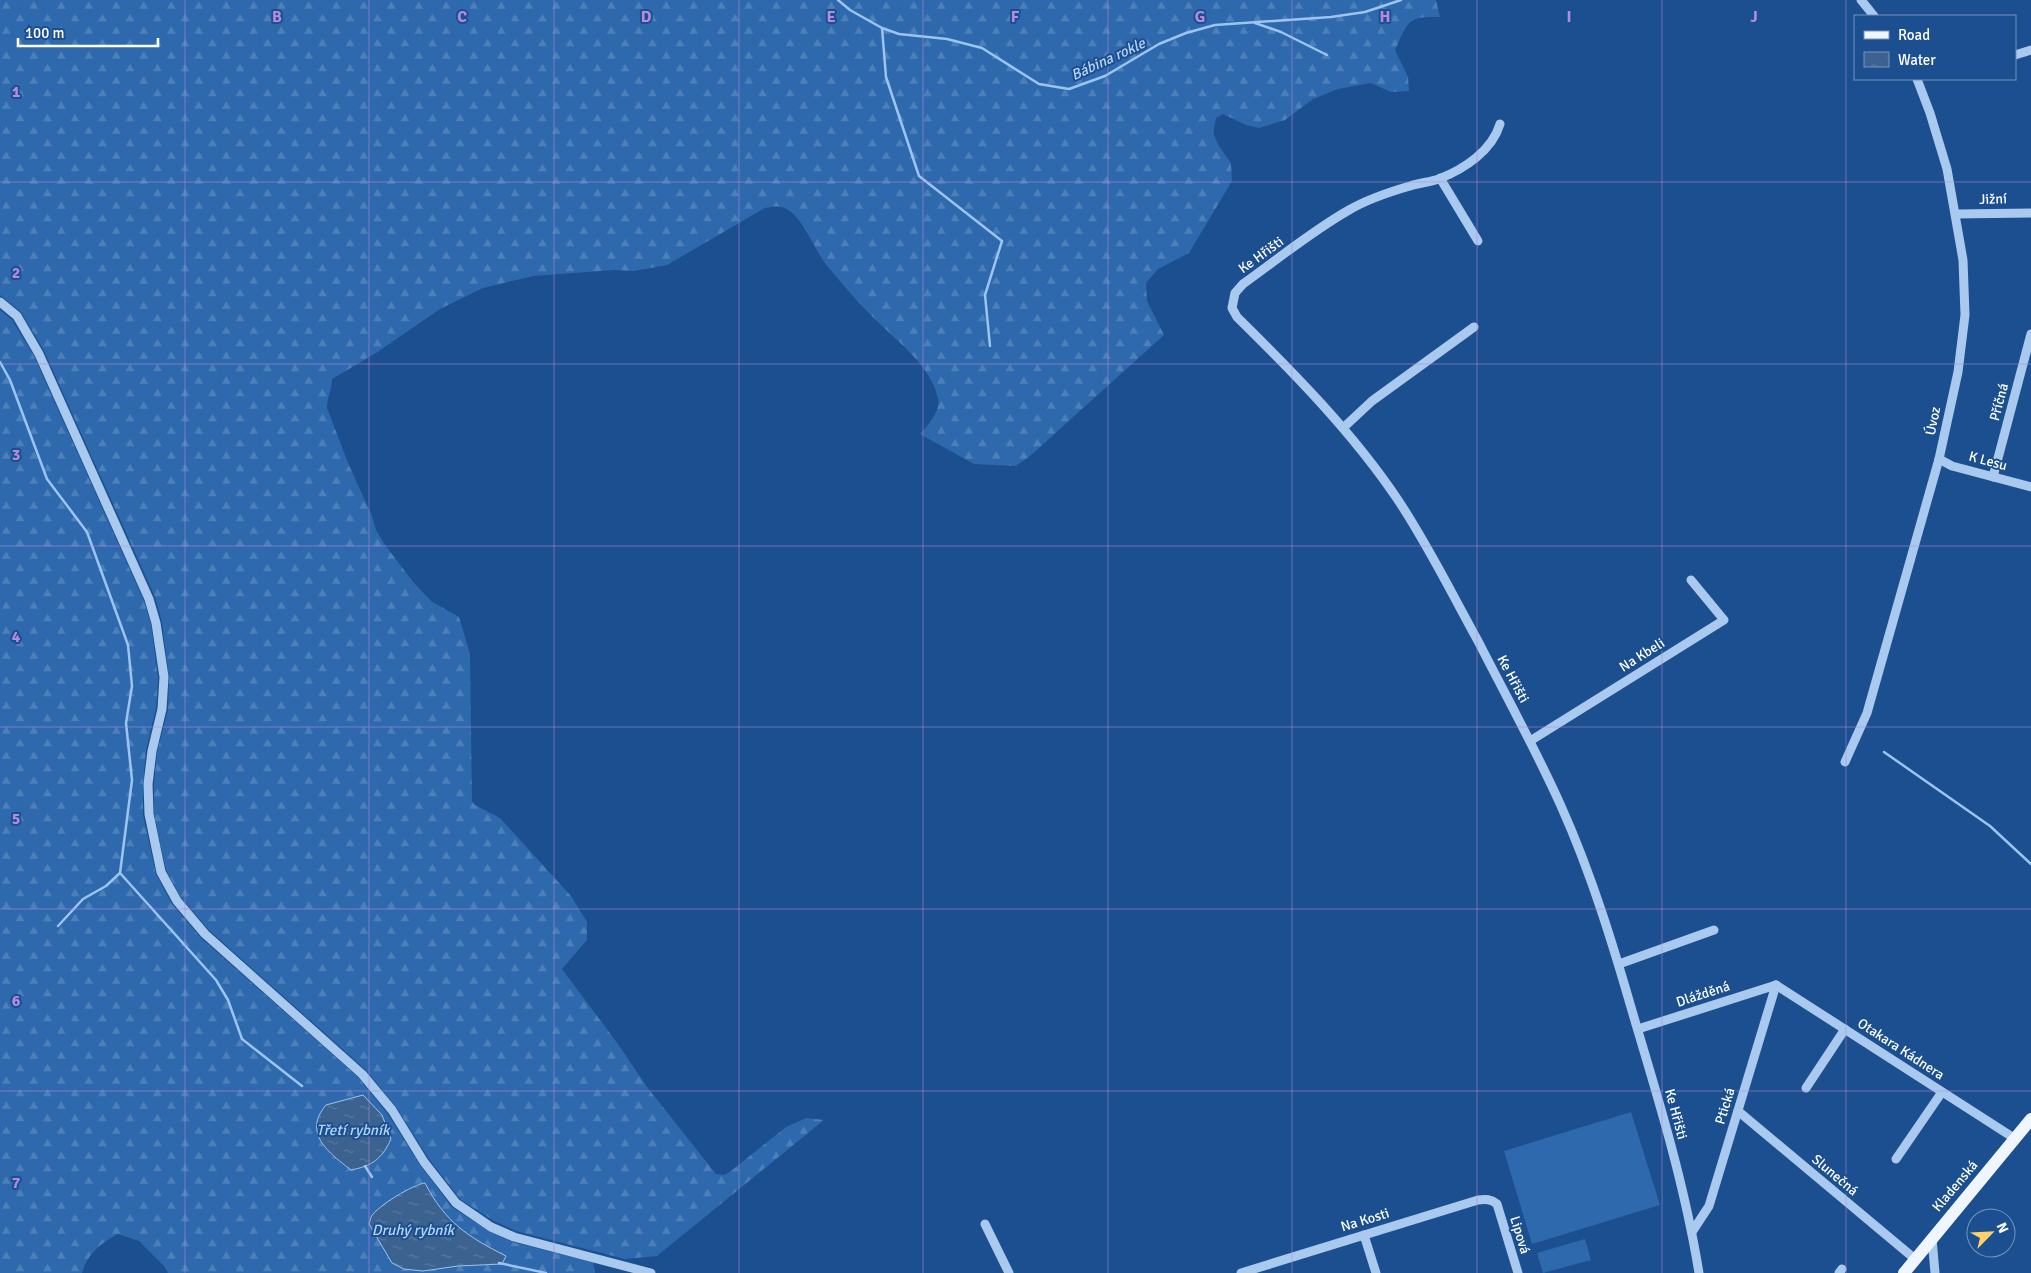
<svg xmlns="http://www.w3.org/2000/svg" width="2031" height="1273" viewBox="0 0 2031 1273" font-family="Signika,sans-serif">
  <style>
    .forest { fill: url(#forest-firs); fill-rule: evenodd }
    .pitch { fill: #2e69ad }
    .water { fill: url(#water-ripples); stroke: #9cc4f0 }
    .lines { fill: none; stroke-linecap: round; stroke-linejoin: round }
    .stream { stroke: #9cc4f0; stroke-width: 2.5 }
    .minor { stroke: #a9c9ee; stroke-width: 9 }
    .major { stroke: #f0f6ff; stroke-width: 12 }
    .grid { fill: none; stroke: #b68bdc; stroke-width: 1; stroke-opacity: 0.55 }
    .labels { text-anchor: middle; dominant-baseline: central; stroke-width: 4; stroke-linejoin: round; paint-order: stroke }
    .street-label { font-size: 14px; fill: #fff; stroke: #1b4f8f }
    .water-label { font-size: 15px; font-style: italic; fill: #b5d3f5; stroke: #1b4f8f }
    .grid-label { font-size: 16px; text-anchor: middle; font-weight: bold; fill: #b68bdc; stroke: #1b4f8f; stroke-width: 4; stroke-linejoin: round; paint-order: stroke }
  </style>
  <defs>
    <pattern id="forest-firs" width="22" height="20" patternUnits="userSpaceOnUse" patternTransform="scale(1.25)"><rect width="22" height="20" fill="#2e69ad"/><path d="M5 1l3.5 6h-7zM16 11l3.5 6h-7z" fill="#4d80b9"/></pattern>
    <pattern id="water-ripples" width="26" height="14" patternUnits="userSpaceOnUse" patternTransform="scale(1.25)"><rect width="26" height="14" fill="#3c6290"/><path d="M2 4q2-2 4 0t4 0M15 11q2-2 4 0t4 0" fill="none" stroke="#597aa1"/></pattern>
  </defs>
  <rect width="100%" height="100%" fill="#1b4f8f"/>
  <g class="forest">
    <path d="M0,0H1436L1440,17C1406,16 1409,21 1395,50L1408,77L1409,91L1391,92L1371,83L1338,89L1313,99L1285,120L1259,128L1246,125L1223,114L1216,118L1213,133L1219,146L1231,163L1232,181L1189,253L1158,269L1146,283L1147,301L1164,335L1030,456L1016,466L974,464L920,434C928,425 941,411 938,398C930,365 899,343 877,321C859,304 844,286 828,267C814,250 807,225 790,211C782,205 774,206 765,208L667,265L634,271L614,270L533,276L483,288L440,309L376,353L332,379C332,390 327,397 327,408L348,463L372,516L376,530L385,545L414,583L431,601L459,617L470,654L472,801L475,805L500,818L571,896L587,922V940L562,969L618,1044L647,1087L716,1174L724,1175L731,1171L786,1127L806,1118L824,1120L657,1256L625,1259L516,1231L494,1221L460,1199L429,1159L396,1107L366,1070L209,930L181,898L166,870L154,814V784L157,752L168,710L169,677L162,622L155,597L44,351L21,312L0,295Z"/>
    <path d="M0,310L12,320L34,356L144,601L151,624L158,678L156,708L146,750L143,784V815L156,874L172,904L201,938L358,1077L387,1113L420,1165L452,1207L489,1231L512,1242L593,1262L595,1273H168L164,1266L139,1241L118,1234C101,1243 87,1254 82,1273H0ZM418,1184H425C445,1222 468,1237 505,1256L502,1264L458,1266L423,1271L371,1217L386,1204Z"/>
  </g>
  <g class="pitch">
    <path d="M1631,1112L1660,1205L1532,1244L1504,1151Z"/>
    <path d="M1585,1239L1591,1260L1543,1273L1537,1253Z"/>
  </g>
  <g class="water">
    <path d="M363,1095L382,1115L391,1139C382,1159 372,1166 351,1170C329,1153 302,1133 326,1105Z"/>
    <path d="M425,1183C445,1222 468,1237 506,1256L502,1264L458,1266L423,1271L404,1269L392,1263L369,1224C369,1224 371,1217 371,1217C377,1206 414,1184 425,1183Z"/>
  </g>
  <g class="lines">
    <g class="stream">
      <path d="M838,0L850,10L882,28L899,34L947,39L982,48L1039,84L1069,89L1105,76L1159,44L1186,33L1215,25L1331,17L1365,12L1401,0"/>
      <path d="M1255,23L1281,32L1327,55"/>
      <path d="M882,28L886,77L919,176L1002,241L985,295L990,346"/>
      <path d="M0,362L10,380L47,479L87,532L128,645L132,686L126,723L132,780L120,873L216,980L228,1000L242,1039L302,1086"/>
      <path d="M1884,752L1990,826L2031,864"/>
      <path d="M58,926L83,899L106,886L120,873"/>
      <path d="M365,1166L372,1177"/>
      <path d="M499,1263L546,1273"/>
    </g>
    <g class="minor">
      <path d="M1861,0L1874,16"/>
      <path d="M2015,55L2031,50"/>
      <path d="M1500,124C1492,151 1464,169 1439,179C1430,182 1419,183 1410,186C1389,192 1368,199 1349,210C1312,231 1278,259 1243,284L1235,293L1232,308L1237,317C1294,373 1353,433 1398,500C1428,545 1452,594 1478,641C1506,696 1536,750 1561,806C1592,875 1614,948 1635,1021C1660,1104 1685,1187 1699,1273"/>
      <path d="M1440,178L1478,241"/>
      <path d="M1956,214L2031,213"/>
      <path d="M0,302L17,316L39,354L149,599L156,623L164,677L162,709L152,751L148,784L149,814L161,872L177,901L205,934L362,1074L392,1110L424,1162L456,1203L491,1227L514,1237L651,1273"/>
      <path d="M1343,428L1372,401L1474,327"/>
      <path d="M1939,459L1952,466L2031,487"/>
      <path d="M1993,477L2031,334"/>
      <path d="M1530,741L1724,620L1691,580"/>
      <path d="M1845,762L1867,713L1939,459L1958,372L1965,315L1963,260L1947,169L1930,113L1917,79"/>
      <path d="M1619,964L1714,930"/>
      <path d="M1776,985L2014,1138"/>
      <path d="M1638,1029L1776,985"/>
      <path d="M1806,1088L1845,1029"/>
      <path d="M1738,1111L1915,1259"/>
      <path d="M1896,1159L1942,1092"/>
      <path d="M985,1224L1009,1273"/>
      <path d="M1692,1232L1709,1206L1776,985"/>
      <path d="M1364,1235L1376,1273"/>
      <path d="M1932,1238L1935,1273"/>
      <path d="M1241,1273L1478,1200C1486,1199 1491,1199 1497,1204L1518,1273"/>
      <path d="M1839,1273L1842,1269"/>
    </g>
    <path class="major" d="M1904,1273L2031,1119"/>
  </g>
  <path class="grid" d="M185,0V1273M369,0V1273M554,0V1273M739,0V1273M923,0V1273M1108,0V1273M1292,0V1273M1477,0V1273M1662,0V1273M1846,0V1273M0,182H2031M0,364H2031M0,546H2031M0,727H2031M0,909H2031M0,1091H2031"/>
  <g class="labels">
    <g class="street-label">
      <text transform="translate(1993 199) rotate(-2)">Jižní</text>
      <text transform="translate(1261 255) rotate(-36)">Ke Hřišti</text>
      <text transform="translate(1999 402) rotate(-75)">Příčná</text>
      <text transform="translate(1933 421) rotate(-78)">Úvoz</text>
      <text transform="translate(1988 461) rotate(15)">K Lesu</text>
      <text transform="translate(1642 655) rotate(-32)">Na Kbeli</text>
      <text transform="translate(1513 679) rotate(62)">Ke Hřišti</text>
      <text transform="translate(1703 994) rotate(-18)">Dlážděná</text>
      <text transform="translate(1901 1049) rotate(33)">Otakara Kádnera</text>
      <text transform="translate(1725 1106) rotate(-73)">Ptická</text>
      <text transform="translate(1676 1114) rotate(75)">Ke Hřišti</text>
      <text transform="translate(1835 1175) rotate(40)">Slunečná</text>
      <text transform="translate(1955 1186) rotate(-50)">Kladenská</text>
      <text transform="translate(1365 1220) rotate(-17)">Na Kosti</text>
      <text transform="translate(1520 1235) rotate(73)">Lipová</text>
    </g>
    <g class="water-label">
      <text transform="translate(1108 59) rotate(-25)">Bábina rokle</text>
      <text x="353" y="1130">Třetí rybník</text>
      <text x="413" y="1230">Druhý rybník</text>
    </g>
  </g>
  <g class="grid-label">
    <text x="277" y="22">B</text>
    <text x="462" y="22">C</text>
    <text x="646" y="22">D</text>
    <text x="831" y="22">E</text>
    <text x="1015" y="22">F</text>
    <text x="1200" y="22">G</text>
    <text x="1385" y="22">H</text>
    <text x="1569" y="22">I</text>
    <text x="1754" y="22">J</text>
    <text x="16" y="97">1</text>
    <text x="16" y="278">2</text>
    <text x="16" y="460">3</text>
    <text x="16" y="642">4</text>
    <text x="16" y="824">5</text>
    <text x="16" y="1006">6</text>
    <text x="16" y="1188">7</text>
  </g>
  <rect x="1854" y="15" width="162" height="65" fill="#1b4f8f" stroke="#7695bc"/>
  <rect x="1864" y="31" width="25" height="8" fill="#f0f6ff" stroke="#7695bc"/>
  <text x="1898" y="40" font-size="15" fill="#ffffff">Road</text>
  <rect x="1864" y="52" width="25" height="15" fill="url(#water-ripples)" stroke="#7695bc"/>
  <text x="1898" y="65" font-size="15" fill="#ffffff">Water</text>
  <g transform="translate(1991 1233) rotate(66)"><circle r="24" fill="#1b4f8f" stroke="#7695bc"/>
  <path d="M0-4L9 19L0 12L-9 19Z" fill="#ffd166"/>
  <text y="-8" font-size="14" font-weight="bold" text-anchor="middle" fill="#ffffff">N</text>
  </g>
  <path d="M18 38v8h140v-8" fill="none" stroke="#ffffff" stroke-width="2.5"/>
  <text x="25" y="38" font-size="15" fill="#ffffff" stroke="#1b4f8f" stroke-width="4" paint-order="stroke">100 m</text>
</svg>
